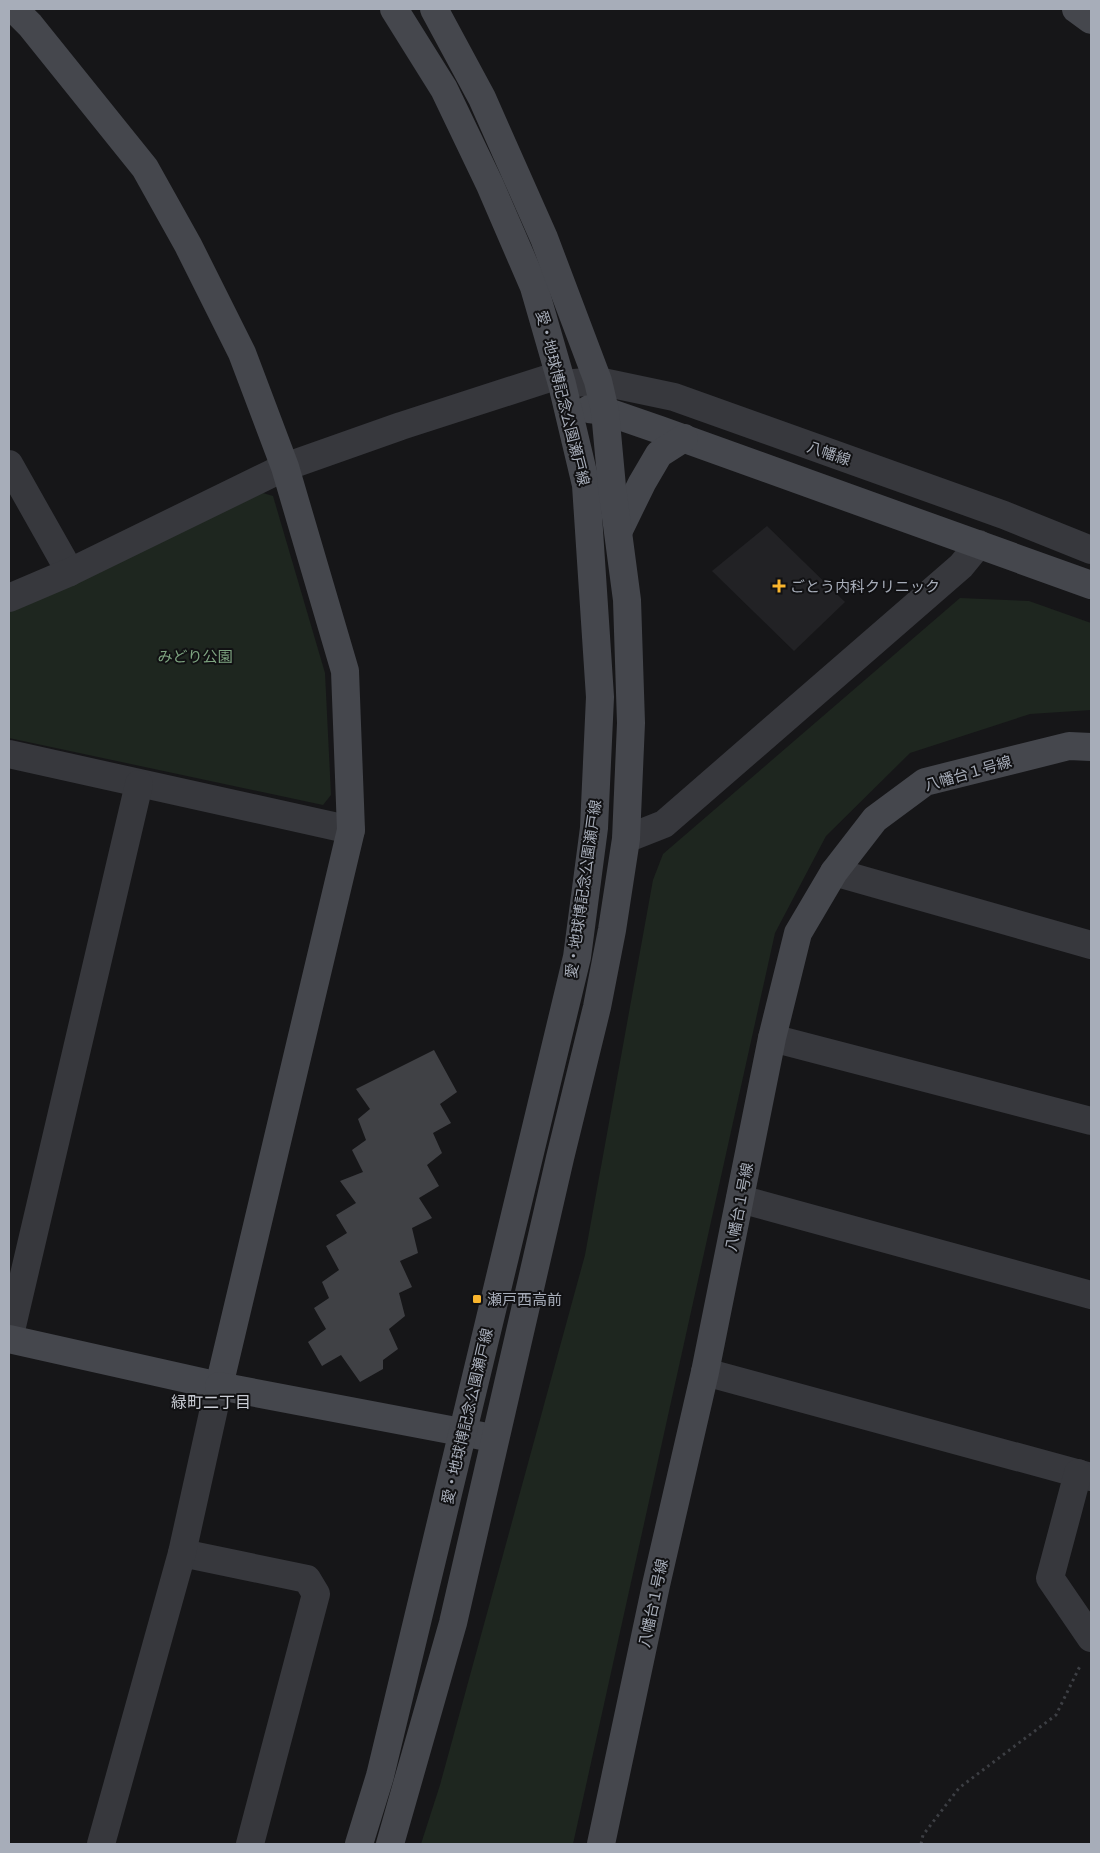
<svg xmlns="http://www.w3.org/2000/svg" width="1100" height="1853" viewBox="0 0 1100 1853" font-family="Manrope,'Noto Sans JP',sans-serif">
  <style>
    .built { fill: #222225 }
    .green { fill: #1e261f }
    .building { fill: #404145 }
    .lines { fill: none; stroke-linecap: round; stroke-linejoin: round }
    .path { stroke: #3d3f44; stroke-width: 3; stroke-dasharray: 2.5 4; stroke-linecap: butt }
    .street { stroke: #37383d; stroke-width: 28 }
    .secondary { stroke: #45474d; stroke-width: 28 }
    .poi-dot { fill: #f9b52d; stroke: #111113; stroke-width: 2 }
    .labels { text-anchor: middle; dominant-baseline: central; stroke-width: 4; stroke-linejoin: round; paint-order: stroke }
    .street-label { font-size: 15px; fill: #a7adb9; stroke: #111113 }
    .poi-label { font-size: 15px; fill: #a7adb9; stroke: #111113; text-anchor: start }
    .park-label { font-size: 15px; fill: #7ea480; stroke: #111113 }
    .neighbourhood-label { font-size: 16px; fill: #c9ccd4; stroke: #111113 }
  </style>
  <rect width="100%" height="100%" fill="#161618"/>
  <path class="built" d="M767,526L845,602L794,651L712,571Z"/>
  <g class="green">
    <path d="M263,493L273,496L325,673L331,795L323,805L9,738V611Z"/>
    <path d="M960,598L1029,601L1091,623V710L1030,714L910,753L826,836L775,933L573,1844H421L440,1785L585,1255L653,880L663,854Z"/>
  </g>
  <path class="building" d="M434,1050L457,1092L440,1104L451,1123L433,1133L442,1153L427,1165L439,1186L419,1198L432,1218L412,1228L418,1253L400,1261L412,1287L399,1293L405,1316L389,1329L398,1349L383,1360V1369L360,1382L341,1355L322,1366L308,1342L326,1329L314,1308L329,1298L322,1282L339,1270L326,1246L347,1233L336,1215L356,1203L340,1181L363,1172L352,1150L366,1140L358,1119L370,1109L356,1089Z"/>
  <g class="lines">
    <path class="path" d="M921,1844L923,1835L959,1788L1056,1715L1081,1664"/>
    <g class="street">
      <path d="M562,384L598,381L674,397L1004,515L1091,550"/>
      <path d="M9,464L70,572"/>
      <path d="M9,598L70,572L285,467L401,426L559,375"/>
      <path d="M9,754L351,830"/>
      <path d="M626,839L664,824L961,566L979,544"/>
      <path d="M834,872L1091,945"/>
      <path d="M772,1038L1091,1121"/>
      <path d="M740,1199L1091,1295"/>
      <path d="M9,1339L139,784"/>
      <path d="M705,1372L1091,1477"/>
      <path d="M1078,1473L1050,1578L1091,1638"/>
      <path d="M182,1553L307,1579L316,1594L250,1844"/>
      <path d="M101,1844L182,1553L219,1386"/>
    </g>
    <g class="secondary">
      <path d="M1076,9L1091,20"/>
      <path d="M589,409L605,411L660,430L1091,585"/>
      <path d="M619,530L642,483L659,454L684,438"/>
      <path d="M9,1339L219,1386L351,830L345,671L285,467L242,353L188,245L145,168L30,25L14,9"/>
      <path d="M219,1386L482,1436"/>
      <path d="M359,1844L380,1776L577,957L594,828L600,697L586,485L562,384L534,287L490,185L444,89L394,9"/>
      <path d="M390,1844L453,1623L560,1158L597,1007L612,930L626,839L631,723L627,600L612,487L605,411L598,381L544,238L482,98L434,9"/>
      <path d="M601,1844L656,1585L705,1372L772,1038L798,933L834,872L875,819L925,782L1069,746L1091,747"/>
    </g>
  </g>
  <g class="poi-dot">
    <path d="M776.5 578.5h5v5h5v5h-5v5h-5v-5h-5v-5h5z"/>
    <rect x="472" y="1294" width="10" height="10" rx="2.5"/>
  </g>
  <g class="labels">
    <g class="street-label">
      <text transform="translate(563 398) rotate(76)">愛・地球博記念公園瀬戸線</text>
      <text transform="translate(829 453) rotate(19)">八幡線</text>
      <text transform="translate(968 773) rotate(-16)">八幡台１号線</text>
      <text transform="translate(583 889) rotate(-82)">愛・地球博記念公園瀬戸線</text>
      <text transform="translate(739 1207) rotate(-79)">八幡台１号線</text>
      <text transform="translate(467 1416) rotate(-77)">愛・地球博記念公園瀬戸線</text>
      <text transform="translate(653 1603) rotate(-78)">八幡台１号線</text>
    </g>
    <g class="poi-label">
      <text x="790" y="586">ごとう内科クリニック</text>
      <text x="487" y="1299">瀬戸西高前</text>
    </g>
    <g class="park-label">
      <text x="195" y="656">みどり公園</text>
    </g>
    <g class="neighbourhood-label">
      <text x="211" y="1402">緑町二丁目</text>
    </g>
  </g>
  <rect width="1100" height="1853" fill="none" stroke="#a7adb9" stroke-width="20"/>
</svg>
